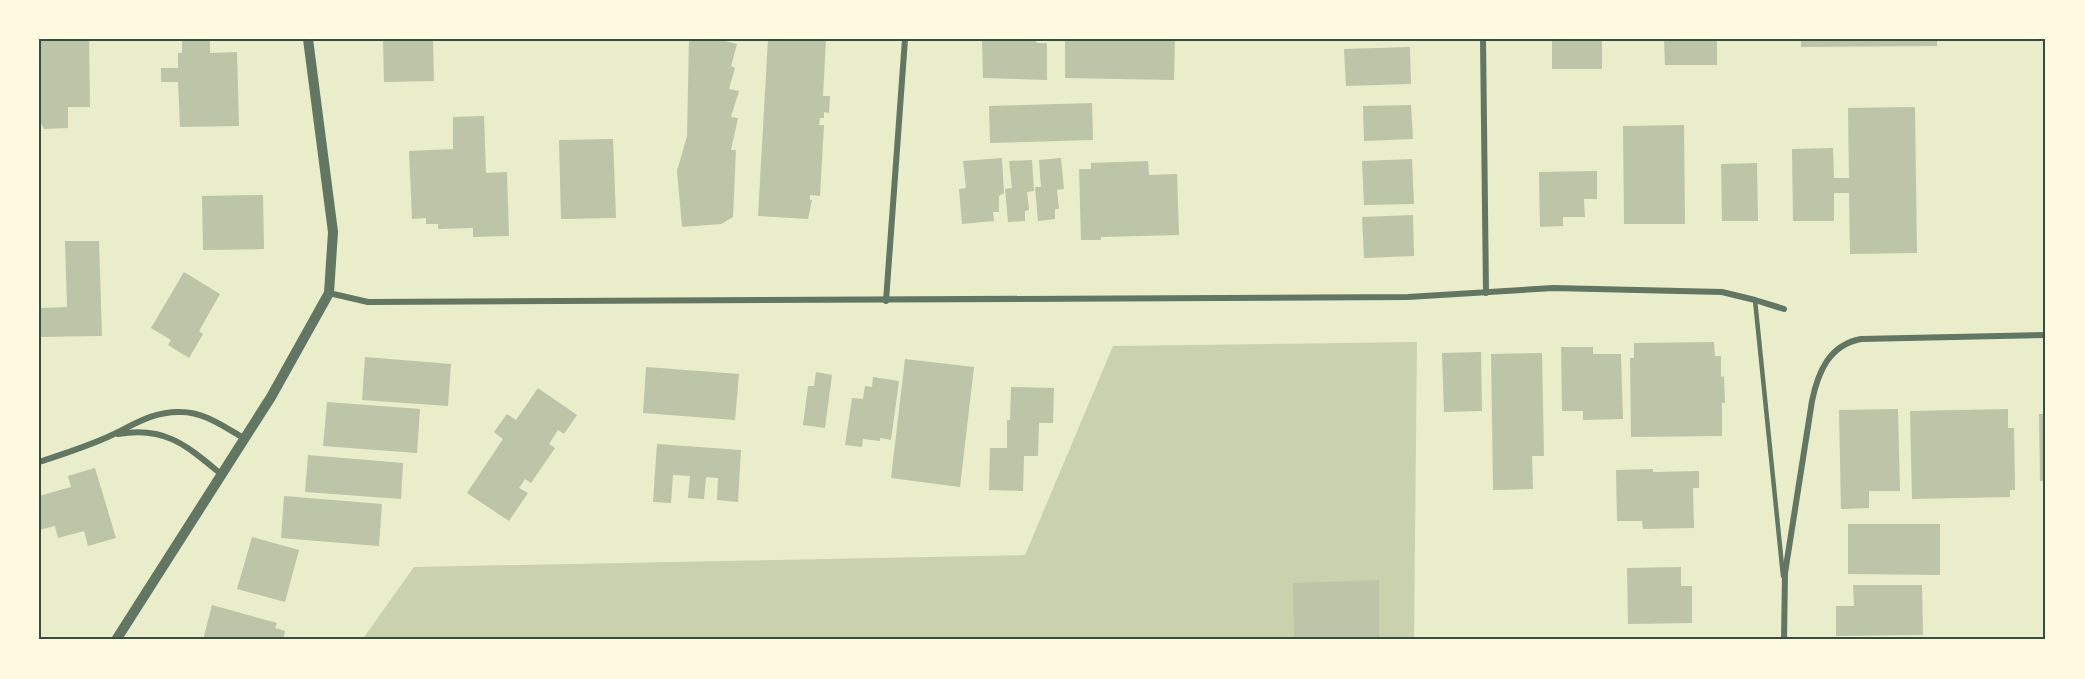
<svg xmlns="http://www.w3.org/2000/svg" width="2085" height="679" viewBox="0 0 2085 679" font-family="'Space Grotesk',sans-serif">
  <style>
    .green { fill: #cad2ad }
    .building { fill: #bcc5a7 }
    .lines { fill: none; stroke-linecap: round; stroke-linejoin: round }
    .service { stroke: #617663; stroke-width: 4.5 }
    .minor { stroke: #617663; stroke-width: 6 }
    .tertiary { stroke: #617663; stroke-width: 10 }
    .neatline { fill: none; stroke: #344e41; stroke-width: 2 }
  </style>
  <rect width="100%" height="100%" fill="#e9edc9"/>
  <path class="green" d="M1417,342L1414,640H362L414,567L1025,555L1113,346Z"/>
  <g class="building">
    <path d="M39,39H89L90,107H68V128L44,129L39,120Z"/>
    <path d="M182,39H210V53L237,52L239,126L180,127L178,82H161V68H178V53H182Z"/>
    <path d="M383,39H433L434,81L384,82Z"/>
    <path d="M689,39H718L737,44L731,66L735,68L729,89L739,91L731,117L738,118L731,150H736L733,217L721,224L682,227L677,171L687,136Z"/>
    <path d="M768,39H826L823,96H830L829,113L824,112V118H820L819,125H824L820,196L810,195V200H812L808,219L758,216Z"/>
    <path d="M982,39H1034L1037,43H1047V80L983,78Z"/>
    <path d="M1065,39H1175L1174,80L1065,78Z"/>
    <path d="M1559,39H1602V69H1552V41H1559Z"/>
    <path d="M1664,39H1717V65H1665Z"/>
    <path d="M1801,39H1937V46L1801,47Z"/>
    <path d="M1410,47L1411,84L1346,86L1344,49Z"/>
    <path d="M1092,103L1093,140L990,143L989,106Z"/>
    <path d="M1411,105L1413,139L1364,141L1363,106Z"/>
    <path d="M1915,107L1917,253L1850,254L1849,193H1834V221H1793L1792,149L1833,148L1834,178H1849L1848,108Z"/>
    <path d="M484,116L486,173L507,172L509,236L473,237V228L438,229V224H426V218L412,219L409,151L453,149V117Z"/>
    <path d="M1684,125L1685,224H1624L1623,126Z"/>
    <path d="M613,139L616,218L561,219L559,140Z"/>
    <path d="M1002,158L1004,193L999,196V212H993L994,221L962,224L959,189L966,188L963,161Z"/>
    <path d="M1061,158L1064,189L1057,190L1059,209H1055V219L1038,221L1035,187H1041L1039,160Z"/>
    <path d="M1412,159L1414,204L1364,205L1362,161Z"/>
    <path d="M1032,160L1034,191L1027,192L1029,210L1025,211V221L1008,222L1005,189L1012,188L1009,161Z"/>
    <path d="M1148,161L1149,175L1177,174L1179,235L1101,237V240H1081L1079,169H1091V163Z"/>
    <path d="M1757,163L1758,221H1722L1721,164Z"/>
    <path d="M1597,171V199H1584L1585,217H1563V226L1540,227L1539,172Z"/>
    <path d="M263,195L264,249L203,250L202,196Z"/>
    <path d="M1413,215L1414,256L1364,258L1362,217Z"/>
    <path d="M65,241H99L102,336L39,337V308L67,307Z"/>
    <path d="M184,272L220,294L199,331L203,334L189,358L168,345L171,340L151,328Z"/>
    <path d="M1714,342L1715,356H1721V377L1724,376L1725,403H1722V436L1631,437L1630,358H1634V343Z"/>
    <path d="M1561,347H1593V354H1621L1623,419L1583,420V411H1562Z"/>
    <path d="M1481,352L1482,411L1444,412L1442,353Z"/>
    <path d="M1542,353L1544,456H1532L1533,489L1493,490L1491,354Z"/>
    <path d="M365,357L451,364L448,406L362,400Z"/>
    <path d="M905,359L974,367L960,487L891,478Z"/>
    <path d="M646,367L739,374L735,420L643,413Z"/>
    <path d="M816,372L832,375L825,428L803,425L808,386H814Z"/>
    <path d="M873,377L899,381L891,440L880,438V441L863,439L862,447L845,445L852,398L863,399L865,386L872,387Z"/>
    <path d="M1011,387L1054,388L1053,423H1039L1038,456H1024L1023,491L989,490L990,448H1007V420H1010Z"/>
    <path d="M538,388L577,415L564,434L558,430L549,444L555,448L531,483L525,479L519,488L528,493L509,521L467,493L503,439L494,432L507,414L516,420Z"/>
    <path d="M327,402L420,409L417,453L323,446Z"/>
    <path d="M1898,409L1900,491H1869V508L1841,509L1839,410Z"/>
    <path d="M2008,409V428H2014L2015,490H2010V497L1912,499L1910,411Z"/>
    <path d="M2039,414H2046V481H2040Z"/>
    <path d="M657,444L741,450L738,502L717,500L718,478L706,477L704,499L688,498L690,476L673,475L671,503L653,502Z"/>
    <path d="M308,455L403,463L401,499L305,492Z"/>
    <path d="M95,468L116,538L88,546L84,531L58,538L55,526L39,530V496L71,487L68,476Z"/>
    <path d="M1653,469V472L1699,471V488H1693L1694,528L1643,529L1642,521H1617L1616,470Z"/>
    <path d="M284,496L382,504L379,546L281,538Z"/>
    <path d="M1848,524H1940V575L1848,574Z"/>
    <path d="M252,537L299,550L285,602L237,589Z"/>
    <path d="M1681,567V586H1692V623L1628,624L1627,568Z"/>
    <path d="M1379,580V640H1294L1293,583Z"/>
    <path d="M1853,585H1922L1923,635L1836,636V606H1854Z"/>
    <path d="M212,605L277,623L275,628L285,631L283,640H203Z"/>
  </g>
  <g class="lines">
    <path class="service" d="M1755,300L1783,576"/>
    <g class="minor">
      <path d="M1483,39L1486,293"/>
      <path d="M329,293L368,302L1408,297L1553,288L1722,292L1755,300L1784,309"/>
      <path d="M886,301L905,39"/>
      <path d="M118,434C166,426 187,446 221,474"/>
      <path d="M39,462C63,454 89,446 112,435C135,424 154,411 181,412C204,412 224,427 244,438"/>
      <path d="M1784,640L1785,573L1812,401C1818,372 1829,345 1861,339L2046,335"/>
    </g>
    <path class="tertiary" d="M116,640L271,397L329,293L333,232L308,39"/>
  </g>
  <rect width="2085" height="679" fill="none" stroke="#fefae0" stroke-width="81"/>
  <rect x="40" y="40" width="2004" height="598" class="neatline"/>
</svg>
